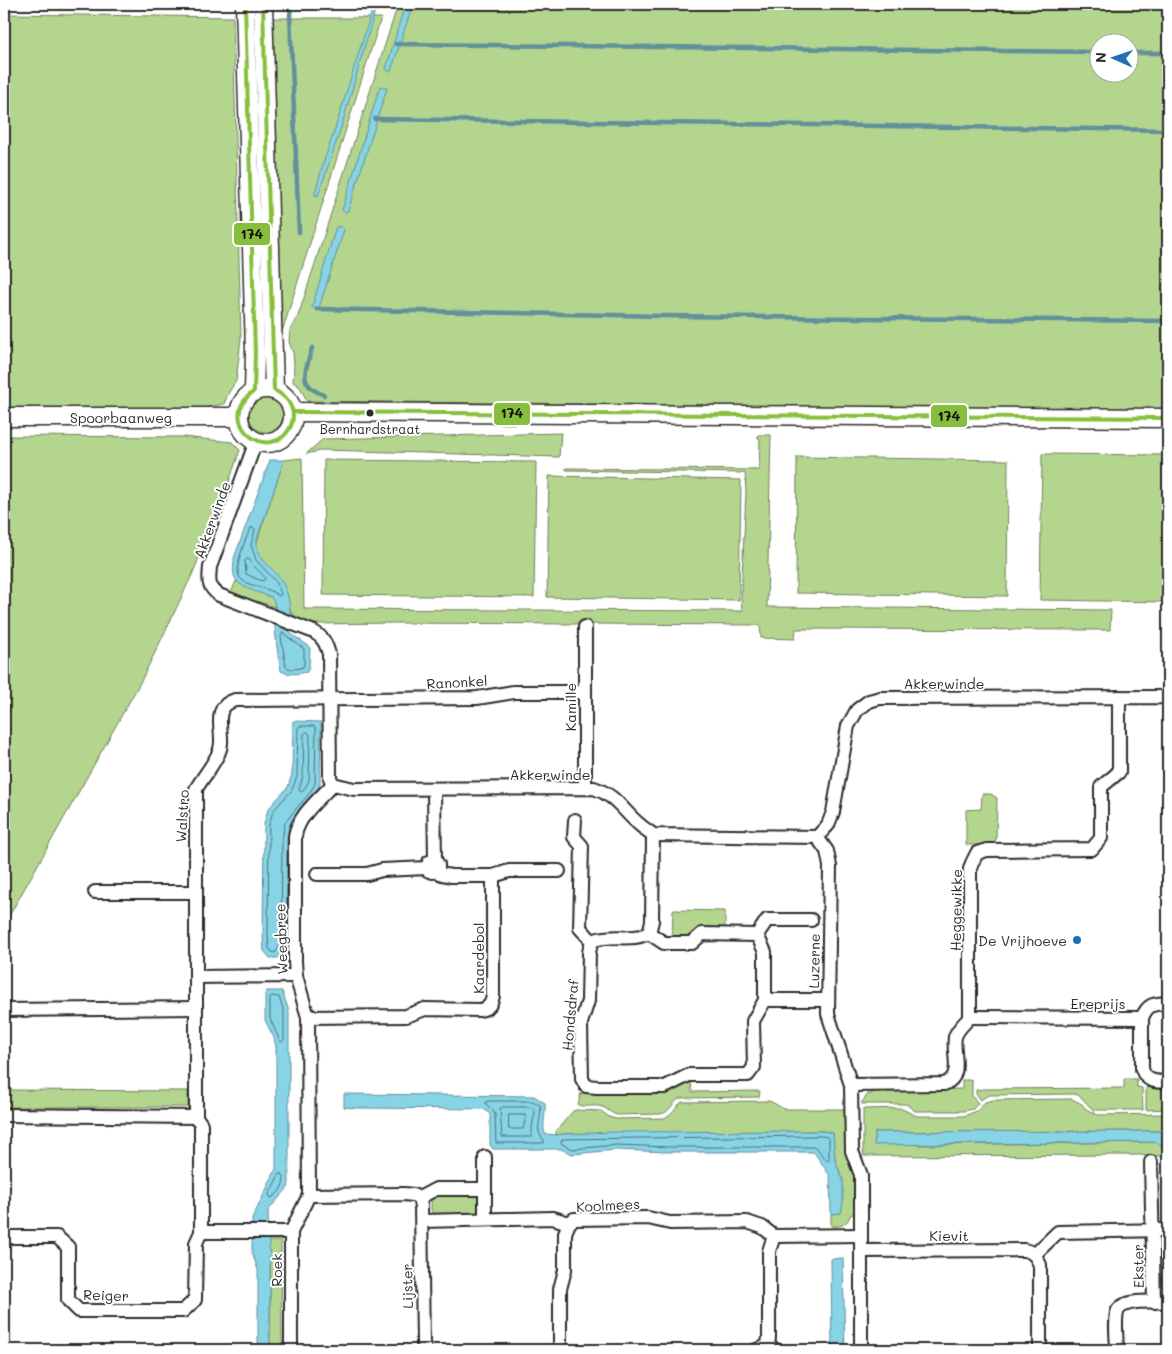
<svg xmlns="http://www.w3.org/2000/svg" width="1172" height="1354" viewBox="0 0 1172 1354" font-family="Mali,sans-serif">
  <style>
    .green { fill: #b4d58e; stroke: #70805c; fill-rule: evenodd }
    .water { fill: #87d4e6; stroke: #62909b }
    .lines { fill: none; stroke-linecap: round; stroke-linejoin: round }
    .shore { stroke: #506f76; stroke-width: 1 }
    .stream { stroke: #62909b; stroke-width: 4.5 }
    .street-casing { stroke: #2b2b2b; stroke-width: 16 }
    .secondary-casing { stroke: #2b2b2b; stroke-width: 21 }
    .street { stroke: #fff; stroke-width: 12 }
    .secondary { stroke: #fff; stroke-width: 18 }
    .bus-1-casing { stroke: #fff; stroke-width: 8 }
    .bus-1 { stroke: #88be3e; stroke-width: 4 }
    .bus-dot { fill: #2b2b2b; stroke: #fff; stroke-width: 2 }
    .poi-dot { fill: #1f6fb2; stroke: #fff; stroke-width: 2 }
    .labels { text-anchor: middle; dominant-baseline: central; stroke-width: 4; stroke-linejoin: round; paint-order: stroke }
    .bus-label { font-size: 13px; fill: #2b2b2b; stroke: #fff }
    .street-label { font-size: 14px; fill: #2b2b2b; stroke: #fff }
    .poi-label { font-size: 14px; fill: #2b2b2b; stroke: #fff; text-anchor: end }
    .line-badge { stroke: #fff; stroke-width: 2 }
    .pale-badge-label { font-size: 14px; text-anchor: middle; font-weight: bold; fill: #111 }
  </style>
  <rect width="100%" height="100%" fill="#fff"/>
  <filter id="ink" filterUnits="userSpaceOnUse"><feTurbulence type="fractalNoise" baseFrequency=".02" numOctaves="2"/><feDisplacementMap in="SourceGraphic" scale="10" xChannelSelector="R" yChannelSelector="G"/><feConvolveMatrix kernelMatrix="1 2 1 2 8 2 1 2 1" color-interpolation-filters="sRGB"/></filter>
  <g filter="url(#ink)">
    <g class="green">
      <path d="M398,4H1168V410L307,401L300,387L293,382L294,365L293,353L289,342L290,330L298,316L302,304ZM1100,42H1130V72H1100Z"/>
      <path d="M4,14L233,17L241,339L236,381L229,392L224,404L197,409L4,410Z"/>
      <path d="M267,18H381L283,329L277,338Z"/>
      <circle cx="266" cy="415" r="17"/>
      <path d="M561,433L559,457L324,450L306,454L323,439Z"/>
      <path d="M758,435H771L767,607L1111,610L1110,630L796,629L795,639L761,638L760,625L397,623L313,624L308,625L291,613L287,596L271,568L261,558L256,545L260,532L284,460L302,458L304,609L742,611L741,598L746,493L745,473L566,470V468L759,470L760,439L758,438Z"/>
      <path d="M4,436L183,437L232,442L240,450L222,502L192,575L166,630L141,681L4,925Z"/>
      <path d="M1042,454L1168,455V602L1040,600Z"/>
      <path d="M797,457L1008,460L1007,596L796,593Z"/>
      <path d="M324,460L536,462L534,597L323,595Z"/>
      <path d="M549,476L741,480L739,600L547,597Z"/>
      <path d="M236,581L244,586L271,597L274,600L275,607L231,593Z"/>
      <path d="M982,794H991L997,798L996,840L991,845H966V810L981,809Z"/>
      <path d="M673,910L725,911V930L692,938H672Z"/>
      <path d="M1124,1079H1137V1087L1142,1088L1143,1110H1094C1086,1105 1084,1097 1075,1094L990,1095L985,1097L981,1100L976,1094V1090L984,1089L1124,1088Z"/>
      <path d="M962,1080H972V1096L978,1103L973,1109L964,1111H915L906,1104H862V1102L868,1094H872V1090L962,1089Z"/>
      <path d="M691,1081L692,1092L760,1091L759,1097L681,1098C672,1101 671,1113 660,1114L617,1115C610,1113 608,1109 602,1107C595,1104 586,1108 578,1105L581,1093L667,1092Z"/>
      <path d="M1146,1087H1168V1109L1146,1110Z"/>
      <path d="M4,1090L188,1091V1109L186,1107H4Z"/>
      <path d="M1072,1099L1082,1104L1086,1109L1098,1115L1168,1114V1131L875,1132L919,1145L1157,1142L1160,1145H1168V1156H1147L1140,1155L864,1156L863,1150V1109L900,1108L917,1116H964L977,1111L985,1102L994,1100Z"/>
      <path d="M769,1101C775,1103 779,1107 785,1109H845L846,1154L855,1176V1215L851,1214C847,1225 841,1227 831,1226V1214L841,1213L843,1179L835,1161L833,1133L823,1131L565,1134L556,1135V1131L573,1111L576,1110L601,1111L609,1117L616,1119L664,1118C672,1115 675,1107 682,1102Z"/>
      <path d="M437,1193H474L480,1198V1210L475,1215L436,1216L431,1211V1200Z"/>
      <path d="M268,1241H281L282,1350H270V1267Z"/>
    </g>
    <g class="water">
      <path d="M374,4H377L341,128L318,196L315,195V193L323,164L334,132Z"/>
      <path d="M405,4H413L391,71H388L386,69Z"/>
      <path d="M380,86L387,88L348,211L345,212L342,210L343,207Z"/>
      <path d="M336,227H341L344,230L318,311L312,307Z"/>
      <path d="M270,460H284C277,480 271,500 264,519C261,527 256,538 257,546C258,560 274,568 281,580C291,596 291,615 290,633L310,647L309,667L307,672C298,674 289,675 281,671C278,657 276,642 275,627C274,617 278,605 271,597C261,593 239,588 235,578C232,572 234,565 234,558Z"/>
      <path d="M293,721L321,722L320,785L312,798L297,814L289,826L287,839L286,947L278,958H270L264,951L263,937L264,824L268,809L288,787L292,774Z"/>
      <path d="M266,991H282L289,1011V1183L288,1188L270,1208L268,1212L270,1267V1350H258V1270L252,1253V1219L276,1169V1047L274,1038L265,1020V994Z"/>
      <path d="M344,1094L534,1096L545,1103C546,1114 542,1125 545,1134L556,1135L565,1134L612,1132L823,1131L833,1133L835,1161L843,1179V1203L841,1213L831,1214L830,1176L814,1152H669L616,1150L572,1154L561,1149H493L490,1145V1114L484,1109L355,1108L344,1107Z"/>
      <path d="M1168,1131V1145H1160L1157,1142L874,1145L875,1132Z"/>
      <path d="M843,1258L845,1350H832L831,1259Z"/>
    </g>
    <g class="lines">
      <g class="shore">
        <path d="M251,528H253L255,530L251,545L256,560L277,583L281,594L279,596C277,595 275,593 273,592C265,587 246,586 240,578C233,568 246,537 251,528Z"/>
        <path d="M247,559L250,560C253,567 260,571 265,578L264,580L262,581L246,574L245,561Z"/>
        <path d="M283,633L304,649V665L303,667C298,669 290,670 286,667L281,636Z"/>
        <path d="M300,726H314L316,728L315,784L308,795L294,811L285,823L282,839L281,944L276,952L273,953L269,948L268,937L269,825L273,811L292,790L297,776L298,728Z"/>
        <path d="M308,732L310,735L309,781L303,791L301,792L299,790L303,775L304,734L305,733Z"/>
        <path d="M272,996L279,997L284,1012V1040L282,1042L280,1041L270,1019V998Z"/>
        <path d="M488,1101H532L540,1105C543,1118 533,1130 544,1140V1143H496L495,1114L493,1111L486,1104V1102Z"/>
        <path d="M503,1107H530L534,1109L535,1112L532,1127V1137H502L500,1109Z"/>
        <path d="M509,1115H525L526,1117L523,1129H509Z"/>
        <path d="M822,1136L827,1137L829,1139V1158L828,1161C821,1158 821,1149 814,1147H669L616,1145L573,1149L562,1144L561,1142L562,1140L565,1139Z"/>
        <path d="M280,1174H282L284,1176C284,1185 280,1194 271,1198L269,1195Z"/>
      </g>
      <g class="stream">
        <path d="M291,4L290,15L299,232"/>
        <path d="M396,44L1100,52"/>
        <path d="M1130,53H1168"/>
        <path d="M375,119L1168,130"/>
        <path d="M317,309L662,316L1168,321"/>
        <path d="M312,348C306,371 296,384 324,395"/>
      </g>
      <defs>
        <g id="street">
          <path d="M256,441L210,567C209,581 207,586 219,595L314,632C324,638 326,644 329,654L330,778L333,784L354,789L594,788C617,796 623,811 640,825C644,829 649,831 653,835L817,837L828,825L833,812L848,726L857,710L869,701L880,698L1162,697L1168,698"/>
          <path d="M585,627V788"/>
          <path d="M434,789L435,861"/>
          <path d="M575,820L574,837L582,846L580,928L592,941"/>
          <path d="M817,837L827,851L830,866L828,1014L851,1085L852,1151L861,1175V1350"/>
          <path d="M436,871L438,867V864L435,861L429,862L428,865L429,871L433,872L436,871L442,874L451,876H493L509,871H559"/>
          <path d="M317,874H367L382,870L428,868"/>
          <path d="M95,892H196"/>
          <path d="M649,933L652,921L653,835"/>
          <path d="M757,935L702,934L692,943H664L649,933C632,942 611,933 592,941L589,952L588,1001L581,1023L582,1079L586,1086L597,1087H665L689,1075H748L754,1067L753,1021L765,1000V952L757,935L767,920H811"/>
          <path d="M196,977L296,976"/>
          <path d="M765,1000H828"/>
          <path d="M4,1010L196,1008"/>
          <path d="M308,1017L406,1016L425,1009L480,1010C489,1008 491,1005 493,996V876"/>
          <path d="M970,1017L1142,1018V1069C1146,1082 1156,1082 1168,1082"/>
          <path d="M1142,1018C1148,1003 1154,1004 1168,1003"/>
          <path d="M851,1085L944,1084C964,1077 952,1053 955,1037C957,1029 965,1023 970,1017V869L972,863L977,853L987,850L1092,849L1101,838V787L1119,772V697"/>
          <path d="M4,1115L196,1117"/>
          <path d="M196,1117V789C203,777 214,764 219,752C227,735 208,708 235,700L477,698L514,692H585"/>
          <path d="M1151,1162L1154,1302"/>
          <path d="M485,1189V1157"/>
          <path d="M309,1195L404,1194L413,1195L419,1198L421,1206L423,1343L425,1350"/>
          <path d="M419,1198L436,1189H485V1219"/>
          <path d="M422,1221L553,1218L569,1223"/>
          <path d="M201,1232H291"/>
          <path d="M4,1237H57L68,1247V1300L79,1311H183L195,1300L196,1243L201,1232V1124L196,1117"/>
          <path d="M861,1251L1024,1250C1034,1252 1036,1256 1040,1265V1350"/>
          <path d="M1035,1254L1058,1232L1168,1230"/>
          <path d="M768,1346L769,1337V1251L774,1236"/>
          <path d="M291,1350V1232L309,1195L308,1017L296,976L295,961V836C298,816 319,799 333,784"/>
          <path d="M560,1350V1289L565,1270V1233L569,1223L574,1219L648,1218L670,1223L747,1222L762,1227L774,1236L861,1235"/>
          <path d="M756,1350L768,1346L776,1350"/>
          <path d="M1117,1350C1117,1341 1114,1318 1118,1310C1126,1298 1156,1302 1168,1302"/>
        </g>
        <g id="secondary">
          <path d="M245,4L255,353L254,391"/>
          <path d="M263,4L274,390"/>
          <circle cx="266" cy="416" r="27"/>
          <path d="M293,412L1168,418"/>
          <path d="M4,417H239"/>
        </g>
      </defs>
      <use href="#street" class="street-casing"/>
      <use href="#secondary" class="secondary-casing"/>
      <use href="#street" class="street"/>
      <use href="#secondary" class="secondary"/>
      <defs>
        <g id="bus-1">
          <path d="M245,4L255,353L254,391C245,398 237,408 240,420C241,427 245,432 250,436C281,460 315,410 274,390L263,4"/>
          <path d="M293,412L1168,418"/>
        </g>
      </defs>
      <use href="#bus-1" class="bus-1-casing"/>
      <use href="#bus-1" class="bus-1"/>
    </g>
  </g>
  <circle class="bus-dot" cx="370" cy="413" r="4.5"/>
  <circle class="poi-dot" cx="1077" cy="940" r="5"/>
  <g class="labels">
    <g class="bus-label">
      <text x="370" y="428">Bernhardstraat</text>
    </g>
    <g class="street-label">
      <text x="121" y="417">Spoorbaanweg</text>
      <text transform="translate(212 520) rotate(-70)">Akkerwinde</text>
      <text transform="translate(457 682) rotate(-3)">Ranonkel</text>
      <text x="944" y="683">Akkerwinde</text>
      <text transform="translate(570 707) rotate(-90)">Kamille</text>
      <text x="550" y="774">Akkerwinde</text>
      <text transform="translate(182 816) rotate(-87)">Walstro</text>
      <text transform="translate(956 910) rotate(-89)">Heggewikke</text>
      <text transform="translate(281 939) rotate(-92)">Weegbree</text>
      <text transform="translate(478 958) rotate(-90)">Kaardebol</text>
      <text transform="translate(814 961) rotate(-89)">Luzerne</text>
      <text x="1098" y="1003">Ereprijs</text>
      <text transform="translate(570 1015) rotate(-85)">Hondsdraf</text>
      <text transform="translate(608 1205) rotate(-3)">Koolmees</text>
      <text x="949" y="1235">Kievit</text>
      <text transform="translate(1138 1266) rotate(-91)">Ekster</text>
      <text transform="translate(276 1270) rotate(-90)">Roek</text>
      <text transform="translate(407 1286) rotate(-91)">Lijster</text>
      <text transform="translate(106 1295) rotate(2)">Reiger</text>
    </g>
    <g class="poi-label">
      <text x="1067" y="940">De Vrijhoeve</text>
    </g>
  </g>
  <g class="line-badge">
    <rect x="233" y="222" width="38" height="24" rx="5" fill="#88be3e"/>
    <rect x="493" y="402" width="38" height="24" rx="5" fill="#88be3e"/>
    <rect x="930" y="404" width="38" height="24" rx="5" fill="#88be3e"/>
  </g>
  <g class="pale-badge-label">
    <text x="252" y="239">174</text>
    <text x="512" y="418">174</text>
    <text x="949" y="421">174</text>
  </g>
  <rect width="1172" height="1354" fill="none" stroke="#fff" stroke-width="20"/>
  <rect x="10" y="10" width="1152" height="1334" fill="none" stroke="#2b2b2b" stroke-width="2" filter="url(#ink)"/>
  <g transform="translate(1114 58) rotate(272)"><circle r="24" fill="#ffffff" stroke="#aaaaaa"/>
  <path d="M0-4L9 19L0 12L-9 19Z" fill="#1f6fb2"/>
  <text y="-8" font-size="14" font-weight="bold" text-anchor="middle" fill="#2b2b2b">N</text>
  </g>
</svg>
